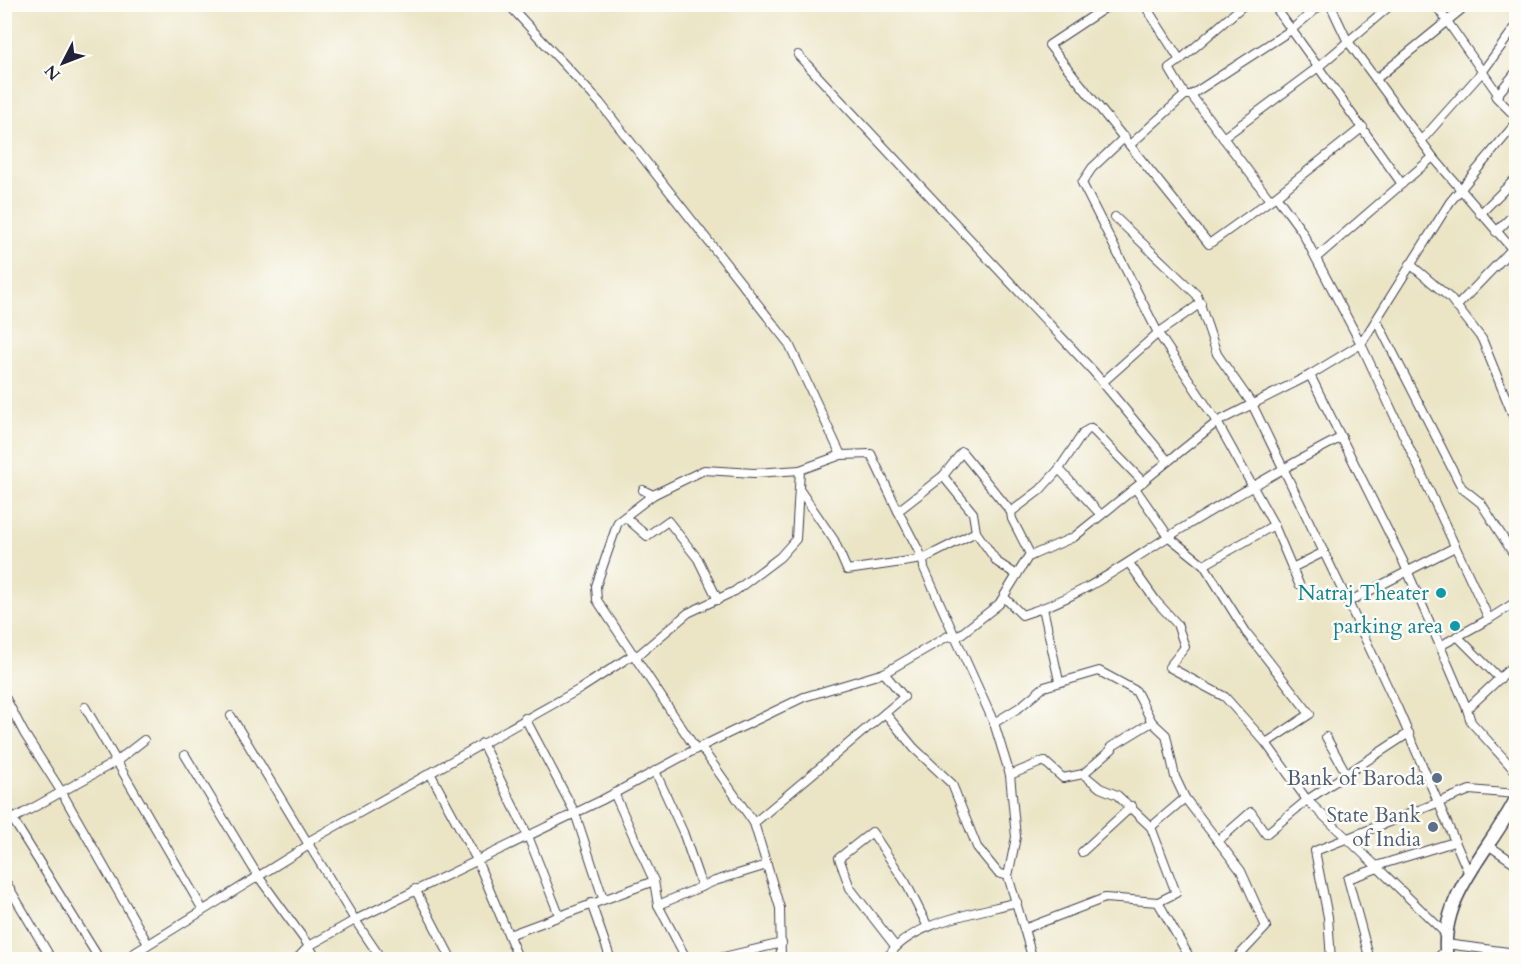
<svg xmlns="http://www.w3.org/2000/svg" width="1521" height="964" viewBox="0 0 1521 964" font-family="Cardo,serif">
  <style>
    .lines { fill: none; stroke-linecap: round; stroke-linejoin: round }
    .minor-casing { stroke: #403f50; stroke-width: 10 }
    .primary-casing { stroke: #403f50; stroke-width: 15 }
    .minor { stroke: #fff; stroke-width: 8 }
    .primary { stroke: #fff; stroke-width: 12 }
    .culture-dot { fill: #0f9aa8; stroke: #fdfcf7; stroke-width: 2 }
    .service-dot { fill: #5c6f8a; stroke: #fdfcf7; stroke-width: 2 }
    .labels { text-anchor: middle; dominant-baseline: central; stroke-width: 5; stroke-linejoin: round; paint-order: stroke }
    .culture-label { font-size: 21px; fill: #0d838f; stroke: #fdfcf7; text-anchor: end }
    .service-label { font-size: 21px; fill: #4e5e75; stroke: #fdfcf7; text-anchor: end }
  </style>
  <rect width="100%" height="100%" fill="#fdfcf7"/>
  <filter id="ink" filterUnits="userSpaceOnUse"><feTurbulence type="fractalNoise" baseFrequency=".0167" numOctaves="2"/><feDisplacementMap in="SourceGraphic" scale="12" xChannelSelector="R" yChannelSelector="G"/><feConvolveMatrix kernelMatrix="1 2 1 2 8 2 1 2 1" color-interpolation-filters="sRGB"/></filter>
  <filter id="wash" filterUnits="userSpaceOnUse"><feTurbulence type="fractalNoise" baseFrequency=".008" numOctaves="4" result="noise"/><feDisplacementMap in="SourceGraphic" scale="24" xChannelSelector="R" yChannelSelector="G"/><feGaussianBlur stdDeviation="1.35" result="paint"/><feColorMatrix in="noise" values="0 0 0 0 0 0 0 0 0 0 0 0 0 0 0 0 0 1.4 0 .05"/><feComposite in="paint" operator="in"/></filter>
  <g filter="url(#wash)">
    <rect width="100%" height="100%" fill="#ebe5c6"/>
  </g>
  <g filter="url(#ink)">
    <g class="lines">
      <defs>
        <g id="minor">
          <path d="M508,4L600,103L789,344L841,455L871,454L898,511"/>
          <path d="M1111,4L1049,45L1209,244L1276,196L1301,230L1361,344L1450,202L1516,123"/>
          <path d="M1144,4L1180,60L1169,68L1185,95"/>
          <path d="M1273,4L1402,184"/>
          <path d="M1330,4L1347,40L1433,157L1512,249L1516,245"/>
          <path d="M1435,4L1498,94L1496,97L1516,117"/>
          <path d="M798,55L1093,371L1168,461"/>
          <path d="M1180,60L1245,4"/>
          <path d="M1376,79L1468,4"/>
          <path d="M1498,94L1516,72"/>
          <path d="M1191,95L1291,30L1322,4"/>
          <path d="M1125,137L1092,168L1082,183L1158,333L1217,422L1274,525L1204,565L1246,632L1310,714L1266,743"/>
          <path d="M1223,138L1317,68L1392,4"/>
          <path d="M1421,141L1483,71L1516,26"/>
          <path d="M1131,144L1185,95H1191L1270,200"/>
          <path d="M1276,196L1363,127"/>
          <path d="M1480,214L1516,178"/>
          <path d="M1115,217L1197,295L1217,354L1252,404L1348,602L1398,709L1469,874"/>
          <path d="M1496,232L1516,212"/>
          <path d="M1316,258L1433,157"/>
          <path d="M1410,264L1450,298L1482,339L1516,423"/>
          <path d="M1456,307L1512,249L1516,255"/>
          <path d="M1377,321L1462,488L1481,503L1516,558"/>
          <path d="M1103,382L1158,333L1201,303"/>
          <path d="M1059,469L1084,432L1091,428L1143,482"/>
          <path d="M943,476L898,511L923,559L924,568L994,723L1010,775L1016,837L1008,876L1024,929L1105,898L1158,902L1191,960"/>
          <path d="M1135,488L1169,537L1204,565"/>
          <path d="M799,489L834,540L847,570L923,559L976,532"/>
          <path d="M643,490L653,495L704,470L754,473L800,470L841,455"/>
          <path d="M653,495L618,522L596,586L597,600L696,749"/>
          <path d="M1011,512L962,452L943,476L973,513L976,532L997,562L1017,575"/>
          <path d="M625,517L647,536L668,521L698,559L718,600"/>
          <path d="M1274,525L1299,584"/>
          <path d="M1031,556L1012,519L1011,512L1040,490L1059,469L1101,515"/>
          <path d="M1129,563L1156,601L1177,624L1185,647L1169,667L1225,697L1266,743L1307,800L1376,866"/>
          <path d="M1292,568L1324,552"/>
          <path d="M1004,597L1022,615C1081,597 1120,567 1171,535C1227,501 1284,467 1342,437"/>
          <path d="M1348,602L1455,547"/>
          <path d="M1043,608L1059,681"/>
          <path d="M1489,619L1516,602"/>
          <path d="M1457,636L1500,679"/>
          <path d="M1440,646L1403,561L1310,375L1361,344L1489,619L1440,646L1467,709L1516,663"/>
          <path d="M636,657L688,613L735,591L780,557L796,539L800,470"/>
          <path d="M4,695L24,733L61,791L148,944"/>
          <path d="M85,707L203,910"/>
          <path d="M1467,709L1471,722L1516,772"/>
          <path d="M885,713L914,748L952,784L977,847L998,873L1008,876"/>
          <path d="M231,716L309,845L311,840L580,689L634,654"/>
          <path d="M525,718L575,813L603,898"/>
          <path d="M994,723L1020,707L1044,687L1099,671L1136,691L1152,722L1166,735L1175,777L1185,798L1241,871L1266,927L1235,960"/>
          <path d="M1326,737L1346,773"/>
          <path d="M482,743L528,836L559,915"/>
          <path d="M701,747L754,823L780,908L781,960"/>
          <path d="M185,755L258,876L309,946L296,960"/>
          <path d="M655,771L683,832L702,887"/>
          <path d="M430,773L476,858L519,960"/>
          <path d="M1083,774L1100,788L1117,795L1151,827"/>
          <path d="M1010,775L1044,761L1063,778L1083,774L1112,749L1111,747L1152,722"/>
          <path d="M614,793L654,881L658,905L687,960"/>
          <path d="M4,805L100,960"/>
          <path d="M754,823L904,697L884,673"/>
          <path d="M4,824L117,761L144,740"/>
          <path d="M1218,841L1251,812L1266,834L1307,800L1409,733"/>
          <path d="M1488,845L1516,864"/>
          <path d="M1082,852L1132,806"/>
          <path d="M4,879L52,960"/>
          <path d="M415,889L452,960"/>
          <path d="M1158,902L1176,893L1151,827L1185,798"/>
          <path d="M591,903L611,960"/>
          <path d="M658,905L715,881L767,865"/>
          <path d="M1024,929L1033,960"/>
          <path d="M509,935L654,881"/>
          <path d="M1447,935L1376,866L1454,842"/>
          <path d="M1446,944L1516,953"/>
          <path d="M895,946L850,888L839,858L872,832L906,883L928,927"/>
          <path d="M123,960L309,845L355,920L602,800L696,749L804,697L884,673L948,636L956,638L999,604L1028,557L1074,537L1217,422L1310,375"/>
          <path d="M317,960L309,946L355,920L382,960"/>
          <path d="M711,960L782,943"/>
          <path d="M886,960C907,922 977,913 1017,902"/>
          <path d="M1331,960L1328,917L1315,851L1470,790L1516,794"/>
          <path d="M1370,960L1348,879L1378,868"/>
          <path d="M1435,960L1446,950"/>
        </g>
        <path id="primary" d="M1447,960C1437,897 1491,850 1516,799"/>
      </defs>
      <use href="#minor" class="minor-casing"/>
      <use href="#primary" class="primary-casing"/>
      <use href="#minor" class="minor"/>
      <use href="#primary" class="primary"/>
    </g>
  </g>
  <g class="culture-dot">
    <circle cx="1441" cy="593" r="6"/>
    <circle cx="1455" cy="626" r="6"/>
  </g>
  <g class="service-dot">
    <circle cx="1437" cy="778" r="6"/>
    <circle cx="1433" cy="827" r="6"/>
  </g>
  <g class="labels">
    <g class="culture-label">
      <text x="1429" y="593">Natraj Theater</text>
      <text x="1443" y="626">parking area</text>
    </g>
    <g class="service-label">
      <text x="1425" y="778">Bank of Baroda</text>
      <text x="1421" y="815">State Bank<tspan x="1421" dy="24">of India</tspan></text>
    </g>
  </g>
  <rect width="1521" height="964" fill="none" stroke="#fdfcf7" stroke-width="24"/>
  <g transform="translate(63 63) rotate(228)" stroke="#fdfcf7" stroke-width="4.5" paint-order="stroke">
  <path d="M0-4.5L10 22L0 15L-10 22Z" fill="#22223b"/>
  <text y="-9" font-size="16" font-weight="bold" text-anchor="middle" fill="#22223b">N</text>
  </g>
</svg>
